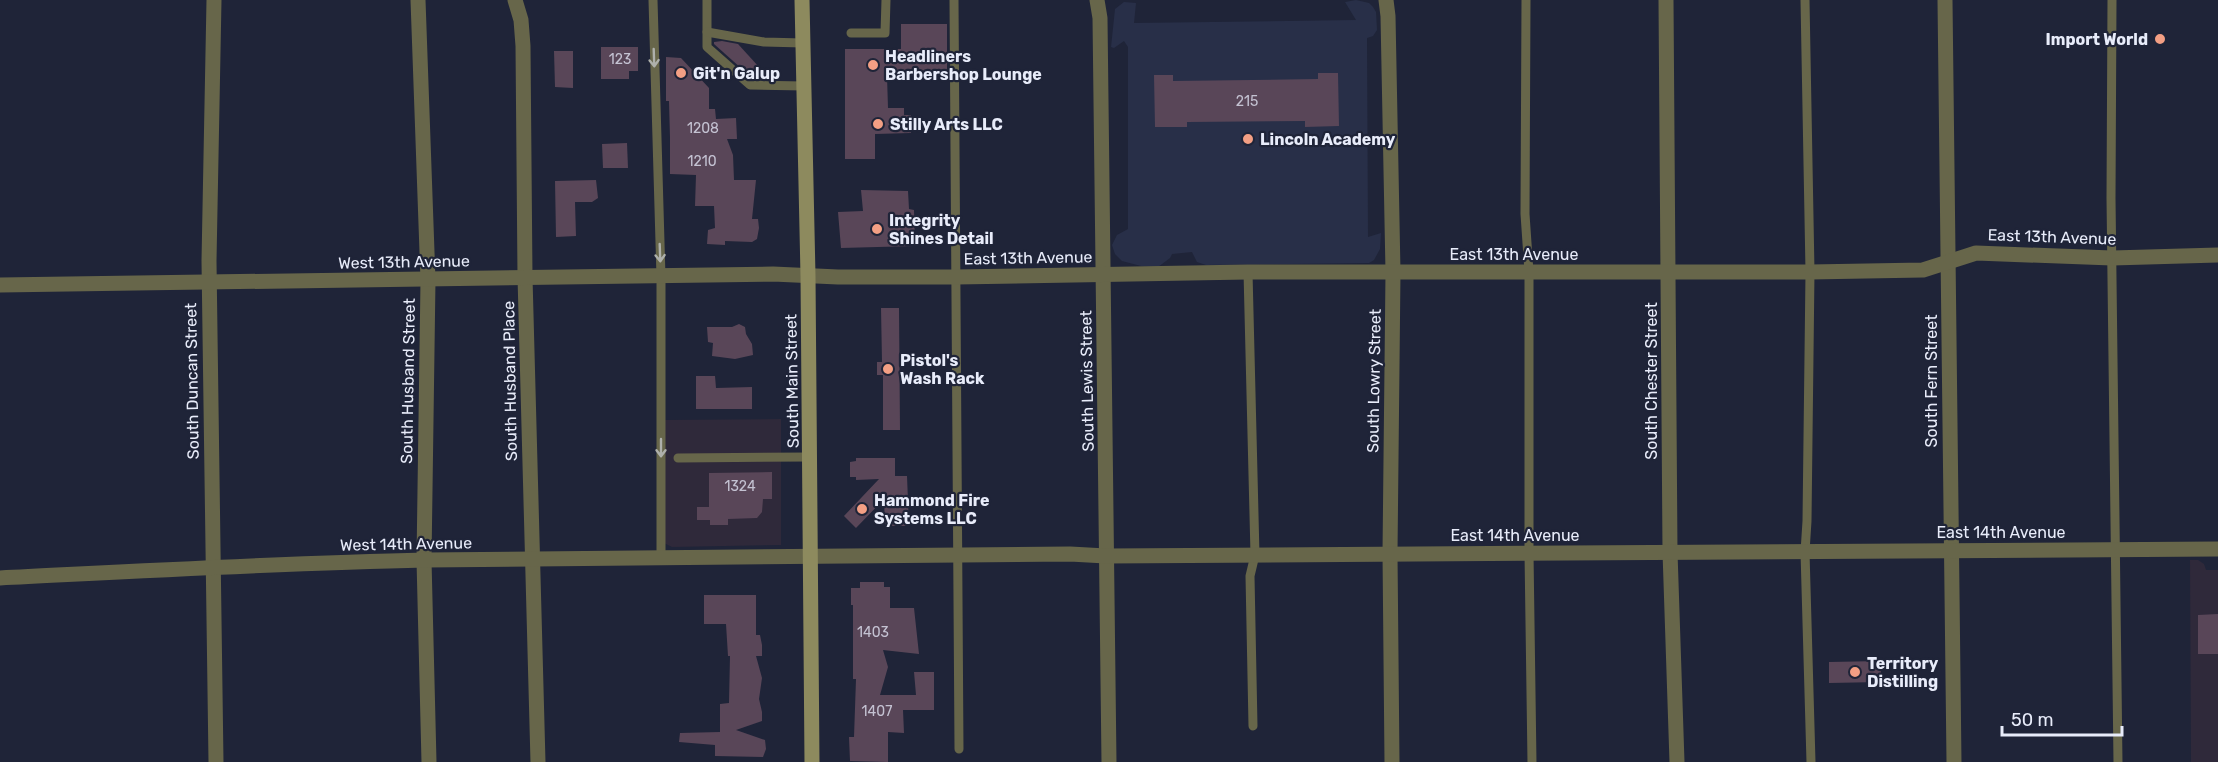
<svg xmlns="http://www.w3.org/2000/svg" width="2218" height="762" viewBox="0 0 2218 762" font-family="Rubik,sans-serif">
  <style>
    .commercial { fill: #2f293a }
    .built { fill: #282f48 }
    .building { fill: #594658 }
    .lines { fill: none; stroke-linecap: round; stroke-linejoin: round }
    .service { stroke: #67664a; stroke-width: 9 }
    .minor { stroke: #67664a; stroke-width: 15 }
    .secondary { stroke: #8d8a5e; stroke-width: 15 }
    .oneway { stroke: #aeb0ab }
    .poi-dot { fill: #f39f84; stroke: #1f2438; stroke-width: 2 }
    .labels { text-anchor: middle; dominant-baseline: central; stroke-width: 4.5; stroke-linejoin: round; paint-order: stroke }
    .number-label { font-size: 14px; fill: #c4c2d2 }
    .poi-label { font-size: 16px; font-weight: bold; fill: #e8ecfa; stroke: #1f2438; text-anchor: start }
    .street-label { font-size: 16px; fill: #e8ecfa; stroke: #1f2438 }
  </style>
  <rect width="100%" height="100%" fill="#1f2438"/>
  <g class="commercial">
    <path d="M781,419V545L672,547L662,542V420Z"/>
    <path d="M2190,560H2198L2204,564L2206,570H2218V762H2191Z"/>
  </g>
  <path class="built" d="M1356,0L1369,3L1373,7L1376,12L1377,30L1373,36L1367,38L1368,237L1381,233L1380,249L1374,260L1369,263L1206,265L1197,262L1192,252L1172,254L1170,258L1158,267L1141,266L1122,261L1115,254L1112,245L1117,235L1128,229V47L1124,41L1114,48L1111,47L1115,9L1124,2L1136,3L1134,23L1356,20L1345,2Z"/>
  <g class="building">
    <path d="M901,24H947V76H887L888,108H904V115H911V133L875,134V159H845V49H901Z"/>
    <path d="M722,41L738,44L768,77H751L714,44V42Z"/>
    <path d="M601,47H638V71H629V79H601Z"/>
    <path d="M554,51H573V88L555,87Z"/>
    <path d="M666,57L681,58L709,88V109H715L716,119L736,118L737,139H727L733,155L734,180H756L752,219H758L759,228L757,239L752,242L725,241V245L707,244L708,230L715,228L714,206H695L696,175L670,174V138L669,101H666Z"/>
    <path d="M1318,73H1338L1339,126L1305,127V121L1187,122V127H1155L1154,75H1173V81L1318,79Z"/>
    <path d="M627,143L628,168H603L602,144Z"/>
    <path d="M596,180L598,198L592,202H575L576,236L556,237L555,181Z"/>
    <path d="M861,190L908,191L909,209L914,210L915,246L841,248L838,212L863,211Z"/>
    <path d="M881,308H899L900,430H883V375H877V362H882Z"/>
    <path d="M739,324L745,327L746,334L752,344L753,355L735,359L712,356L713,343L708,342L707,327H732Z"/>
    <path d="M696,376H715L716,388L752,387V409H696Z"/>
    <path d="M856,458H895V476H907L909,526H885L884,499L856,528L844,516L879,479L856,480V477H850V462L856,461Z"/>
    <path d="M772,472V499H763L762,512L757,518L728,519V525H710V520H697V507H709V473Z"/>
    <path d="M860,582H884V587H890V608H914L919,654L883,650L888,667L880,695H916L914,672H934V710H903L904,733L888,732V762L850,761L849,737H854L856,679H853V605H851V588H860Z"/>
    <path d="M704,595H756V635H760L762,645V656H756L762,678L759,699L762,712V721L736,730L765,740L766,749L763,757L715,756V745L679,742L680,733L720,732V704L729,703L730,656H728L726,624H704Z"/>
    <path d="M2218,614V654H2198V615Z"/>
    <path d="M1881,661V682L1829,683V662Z"/>
  </g>
  <g class="lines">
    <g class="service">
      <path d="M653,0L661,277V556"/>
      <path d="M707,0V47L750,85L804,86"/>
      <path d="M954,0L959,749"/>
      <path d="M1526,0L1525,214L1529,272V553L1532,762"/>
      <path d="M1805,0L1810,272L1807,521L1805,552L1811,762"/>
      <path d="M2112,0L2111,198L2118,762"/>
      <path d="M707,32L764,42L803,43"/>
      <path d="M851,33H885L886,0"/>
      <path d="M1248,272L1255,555L1250,576L1253,726"/>
      <path d="M678,458L810,457"/>
    </g>
    <g class="minor">
      <path d="M214,0L209,261L216,762"/>
      <path d="M418,0L428,280L424,560L429,762"/>
      <path d="M515,0L521,20L523,46L525,277L538,762"/>
      <path d="M1097,0L1100,18L1109,762"/>
      <path d="M1386,0L1388,16L1393,272L1390,553L1392,762"/>
      <path d="M1666,0L1670,552L1677,762"/>
      <path d="M1945,0L1954,762"/>
      <path d="M0,285L773,274L838,277H956L1248,272H1810L1923,270L1976,253L2112,258L2218,255"/>
      <path d="M0,578C141,571 283,563 425,560C640,557 855,554 1070,554L1106,556L2218,549"/>
    </g>
    <path class="secondary" d="M802,0L808,276L812,762"/>
  </g>
  <defs><path id="oneway-shaft" d="M-6 0H5M1.5-3L5.5 0L1.5 3" fill="none" stroke-width="1.6" stroke-linecap="round" stroke-linejoin="round" transform="scale(1.5)"/></defs>
  <g class="oneway">
    <use href="#oneway-shaft" transform="translate(654 58) rotate(88)"/>
    <use href="#oneway-shaft" transform="translate(660 253) rotate(88)"/>
    <use href="#oneway-shaft" transform="translate(661 448) rotate(90)"/>
  </g>
  <g class="poi-dot">
    <circle cx="2160" cy="39" r="6"/>
    <circle cx="873" cy="65" r="6"/>
    <circle cx="681" cy="73" r="6"/>
    <circle cx="878" cy="124" r="6"/>
    <circle cx="1248" cy="139" r="6"/>
    <circle cx="877" cy="229" r="6"/>
    <circle cx="888" cy="369" r="6"/>
    <circle cx="862" cy="509" r="6"/>
    <circle cx="1855" cy="672" r="6"/>
  </g>
  <g class="labels">
    <g class="number-label">
      <text x="620" y="59">123</text>
      <text x="1247" y="101">215</text>
      <text x="703" y="128">1208</text>
      <text x="702" y="161">1210</text>
      <text x="740" y="486">1324</text>
      <text x="873" y="632">1403</text>
      <text x="877" y="711">1407</text>
    </g>
    <g class="poi-label">
      <text x="2148" y="39" text-anchor="end">Import World</text>
      <text x="885" y="56">Headliners<tspan x="885" dy="18">Barbershop Lounge</tspan></text>
      <text x="693" y="73">Git'n Galup</text>
      <text x="890" y="124">Stilly Arts LLC</text>
      <text x="1260" y="139">Lincoln Academy</text>
      <text x="889" y="220">Integrity<tspan x="889" dy="18">Shines Detail</tspan></text>
      <text x="900" y="360">Pistol's<tspan x="900" dy="18">Wash Rack</tspan></text>
      <text x="874" y="500">Hammond Fire<tspan x="874" dy="18">Systems LLC</tspan></text>
      <text x="1867" y="663">Territory<tspan x="1867" dy="18">Distilling</tspan></text>
    </g>
    <g class="street-label">
      <text transform="translate(2052 237) rotate(2)">East 13th Avenue</text>
      <text x="1514" y="254">East 13th Avenue</text>
      <text transform="translate(1028 258) rotate(-1)">East 13th Avenue</text>
      <text transform="translate(404 262) rotate(-1)">West 13th Avenue</text>
      <text transform="translate(192 381) rotate(-91)">South Duncan Street</text>
      <text transform="translate(408 381) rotate(-89)">South Husband Street</text>
      <text transform="translate(510 381) rotate(-91)">South Husband Place</text>
      <text transform="translate(792 381) rotate(-91)">South Main Street</text>
      <text transform="translate(1087 381) rotate(-91)">South Lewis Street</text>
      <text transform="translate(1374 381) rotate(-89)">South Lowry Street</text>
      <text transform="translate(1651 381) rotate(-90)">South Chester Street</text>
      <text transform="translate(1931 381) rotate(-90)">South Fern Street</text>
      <text x="2001" y="532">East 14th Avenue</text>
      <text x="1515" y="535">East 14th Avenue</text>
      <text transform="translate(406 544) rotate(-1)">West 14th Avenue</text>
    </g>
  </g>
  <path d="M2002 726v9h120v-9" fill="none" stroke="#e8ecfa" stroke-width="3"/>
  <text x="2011" y="726" font-size="18" fill="#e8ecfa" stroke="#1f2438" stroke-width="4.5" paint-order="stroke">50 m</text>
</svg>
